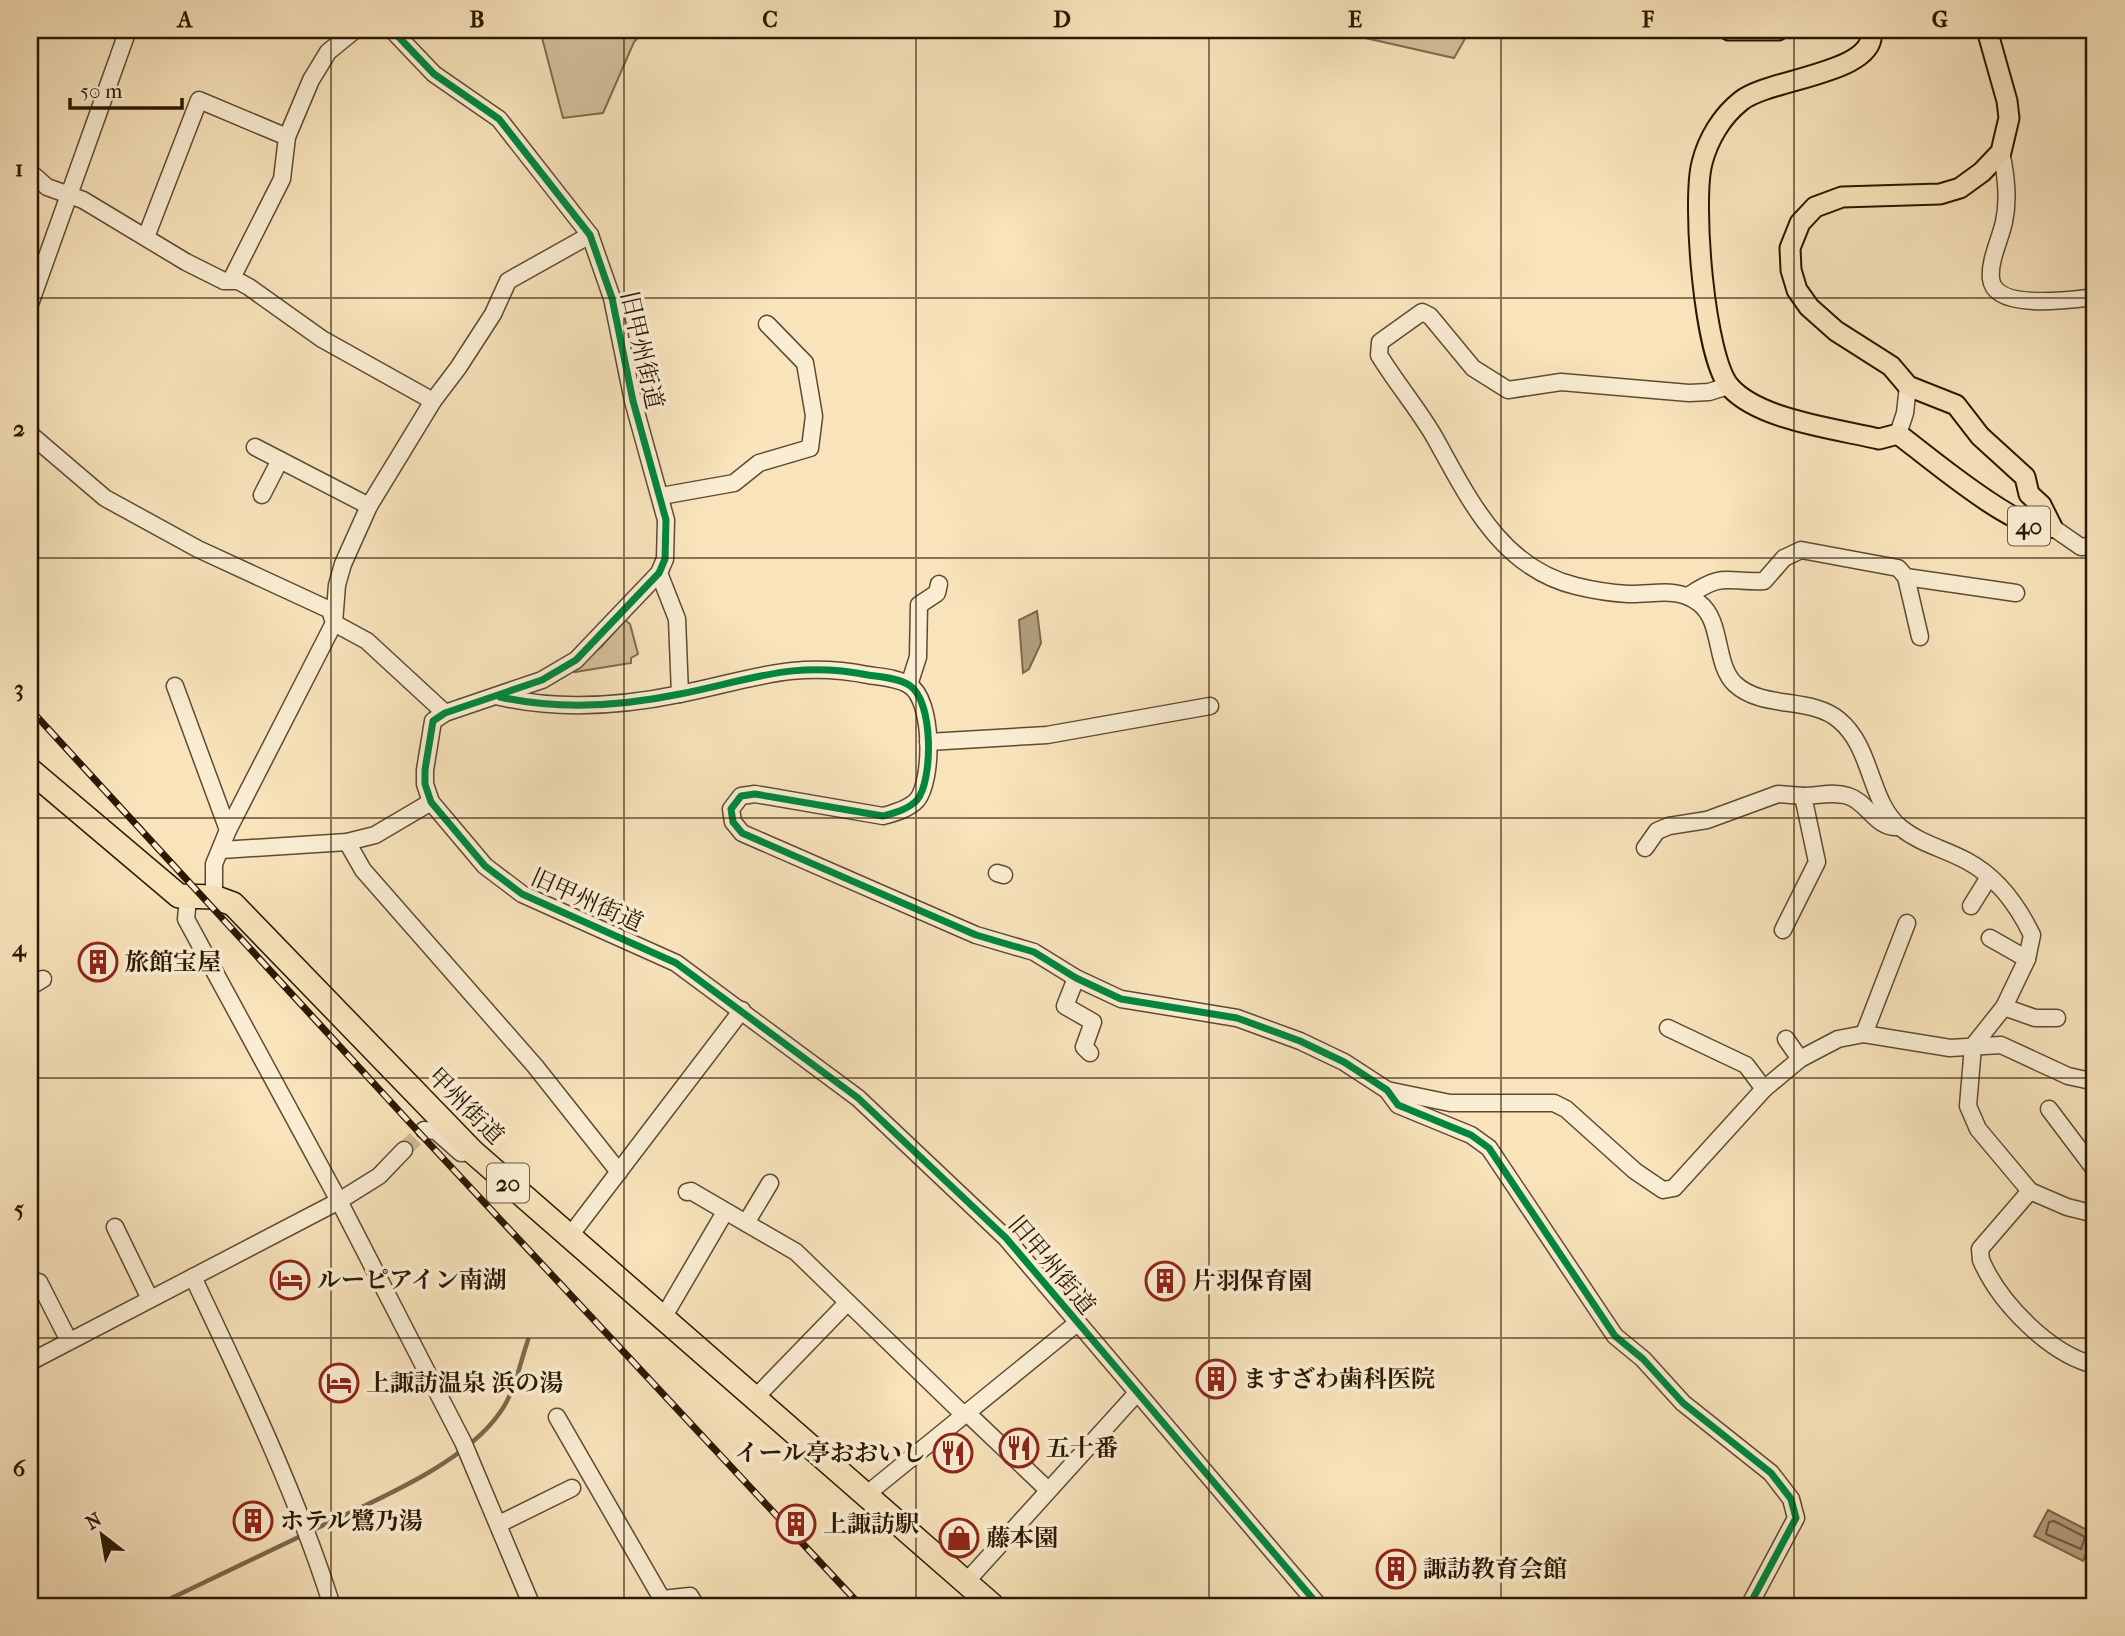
<svg xmlns="http://www.w3.org/2000/svg" width="2125" height="1636" viewBox="0 0 2125 1636" font-family="'IM FELL French Canon','Noto Serif JP',serif">
  <style>
    .green { fill: #d5c09c; stroke: #806c4f; stroke-width: 2 }
    .water { fill: #b29e7c; stroke: #7c684b; stroke-width: 2 }
    .lines { fill: none; stroke-linecap: round; stroke-linejoin: round }
    .shore { stroke: #6e5b3f; stroke-width: 2 }
    .stream { stroke: #7c684b; stroke-width: 4.5 }
    .minor-tunnel { stroke: #cfba96; stroke-width: 16; stroke-dasharray: 16 8; stroke-linecap: butt }
    .minor-casing { stroke: #5e4b30; stroke-width: 19 }
    .major-casing { stroke: #2b1802; stroke-width: 23 }
    .highway-casing { stroke: #2b1802; stroke-width: 26 }
    .minor { stroke: #faedd3; stroke-width: 16 }
    .major { stroke: #f8e3bb; stroke-width: 19 }
    .highway { stroke: #f8e3bb; stroke-width: 23 }
    .rail-casing { stroke: #2b1802; stroke-width: 7 }
    .rail { stroke: #faedd3; stroke-width: 4.5; stroke-dasharray: 13; stroke-linecap: butt }
    .cycleway-casing { stroke: #faedd3; stroke-width: 11 }
    .cycleway { stroke: #00873e; stroke-width: 7 }
    .grid { fill: none; stroke: #2b1802; stroke-width: 2; stroke-opacity: 0.55 }
    .labels { text-anchor: middle; dominant-baseline: central; stroke-width: 7; stroke-linejoin: round; paint-order: stroke }
    .shield { fill: #faedd3; stroke: #695841; stroke-width: 2 }
    .shield-label { font-size: 23px; font-weight: bold; fill: #2b1802 }
    .street-label { font-size: 24px; fill: #2b1802; stroke: #faedd3 }
    .poi-label { font-size: 24px; font-weight: bold; fill: #2b1802; stroke: #faedd3; text-anchor: start }
    .neatline { fill: none; stroke: #2b1802; stroke-width: 2.5 }
    .grid-label { font-size: 23px; text-anchor: middle; font-weight: bold; fill: #2b1802 }
  </style>
  <rect width="100%" height="100%" fill="#f8e3bb"/>
  <filter id="stains"><feTurbulence type="fractalNoise" baseFrequency=".00286" numOctaves="4"/><feColorMatrix values="0 0 0 0 .2 0 0 0 0 .09 0 0 0 0 .02 0 0 0 .5 -.17"/></filter>
  <radialGradient id="worn" r=".72"><stop offset=".6" stop-color="#630" stop-opacity="0"/><stop offset="1" stop-color="#630" stop-opacity=".3"/></radialGradient>
  <g class="green">
    <path d="M540,30H645L634,42L603,113L563,118Z"/>
    <path d="M1330,30H1470L1454,58Z"/>
    <path d="M625,620L630,624L638,654L631,658V663L575,672V666L601,647Z"/>
  </g>
  <g class="water">
    <path d="M1037,611L1041,643L1029,669L1023,673L1019,620Z"/>
    <path d="M2048,1510L2095,1534L2083,1561L2034,1536Z"/>
  </g>
  <g class="lines">
    <path class="shore" d="M2054,1521L2085,1537L2081,1549L2046,1534L2049,1522Z"/>
    <g class="stream">
      <path d="M311,1531C369,1503 465,1465 501,1411C515,1391 520,1363 528,1340"/>
      <path d="M155,1606L303,1535"/>
    </g>
    <path class="minor-tunnel" d="M404,1150L424,1130"/>
    <defs>
      <g id="minor">
        <path d="M392,30L434,74L499,119L590,235L612,298L633,401L666,520L665,559L659,573L576,660L542,680L445,713L433,721L425,770V784L431,802L485,866L522,894L676,963L858,1098L1006,1238L1319,1606"/>
        <path d="M2001,152C2006,174 2009,199 2004,222C2000,240 1989,261 1991,279C1995,312 2075,299 2095,297"/>
        <path d="M30,172L47,187L83,200L186,262L224,281H238L249,287L322,339L433,401"/>
        <path d="M146,237L199,100L287,137"/>
        <path d="M231,280L282,179L287,137L311,80L328,52L355,30"/>
        <path d="M30,304L128,30"/>
        <path d="M1728,386L1709,392L1689,393L1561,382L1508,390L1473,368L1430,316L1422,312L1380,342L1379,355C1396,383 1419,410 1435,438C1469,499 1501,568 1576,586C1592,590 1611,593 1628,594C1654,595 1676,586 1699,603C1723,621 1714,664 1735,684C1763,710 1811,696 1839,720C1873,748 1869,803 1901,828C1921,844 1945,849 1967,861C1997,877 2018,906 2032,935L2027,959L2004,1007L1973,1046L1968,1106L1978,1129L2030,1191L2067,1207L2095,1214"/>
        <path d="M30,434L105,498L198,549L330,610L334,623L367,641L445,713"/>
        <path d="M1898,434L1905,413L1908,386"/>
        <path d="M255,447L369,506"/>
        <path d="M262,495L280,460"/>
        <path d="M661,496L734,483L759,463L810,448L814,416L805,363L767,324"/>
        <path d="M2052,527L2081,547L2095,545"/>
        <path d="M659,573L677,619L680,694"/>
        <path d="M1906,577L1920,637"/>
        <path d="M1688,596C1725,571 1725,583 1764,581L1784,558L1801,550L1898,568L1906,577L2016,593"/>
        <path d="M909,685L918,657L919,605L937,593L939,584"/>
        <path d="M175,686L228,830"/>
        <path d="M500,697C558,710 622,706 680,694C751,680 793,660 868,675C881,677 898,678 909,685C934,700 933,781 917,800C909,809 894,813 883,816L755,794L741,796L731,809L733,822L742,833L976,935L1034,952L1076,978L1121,999L1237,1018L1300,1041L1344,1062L1387,1090L1398,1105L1471,1135L1489,1148L1615,1336L1643,1359L1683,1403L1771,1473L1791,1499L1796,1518L1749,1606"/>
        <path d="M928,742L1047,735L1210,706"/>
        <path d="M347,842L363,870L535,1066L619,1172"/>
        <path d="M1645,848L1657,831L1669,826L1707,820L1778,794L1803,796"/>
        <path d="M222,850L347,842L375,835L431,802"/>
        <path d="M997,873L1004,875"/>
        <path d="M214,897V864L228,830L334,623L337,585L343,564L369,506L433,401L458,368L493,314L508,281L590,235"/>
        <path d="M188,899L186,919L339,1201L463,1442L532,1606"/>
        <path d="M1971,906L1989,877"/>
        <path d="M1783,930L1817,862L1803,796C1818,796 1833,791 1848,796C1868,802 1876,829 1898,827"/>
        <path d="M1990,938L2027,959"/>
        <path d="M1076,978L1065,1006L1093,1022L1084,1047L1090,1053"/>
        <path d="M30,987L43,979"/>
        <path d="M2004,1007L2035,1018H2057"/>
        <path d="M1668,1028L1746,1065L1764,1089"/>
        <path d="M1864,1034L1907,923"/>
        <path d="M1786,1039L1800,1059"/>
        <path d="M1387,1090L1450,1103H1554L1566,1109L1635,1171L1663,1190L1674,1188L1764,1089L1800,1059L1838,1039L1864,1034L1950,1048L2001,1045L2068,1076L2091,1081L2095,1086"/>
        <path d="M2049,1109L2095,1170"/>
        <path d="M424,1130L436,1131L461,1153L473,1152"/>
        <path d="M2030,1191L1980,1249L1981,1260C1999,1302 2050,1355 2095,1365"/>
        <path d="M687,1192L691,1191L796,1252L964,1415"/>
        <path d="M746,1223L770,1183"/>
        <path d="M115,1227L150,1299"/>
        <path d="M569,1237L742,1010"/>
        <path d="M193,1277C244,1385 296,1492 332,1606"/>
        <path d="M39,1282L69,1341"/>
        <path d="M663,1318L725,1212"/>
        <path d="M30,1362L339,1201L379,1176L404,1150"/>
        <path d="M755,1398L846,1304"/>
        <path d="M967,1413L1048,1490"/>
        <path d="M557,1417L662,1599L690,1596L696,1606"/>
        <path d="M867,1494L1076,1324"/>
        <path d="M499,1524L572,1488"/>
        <path d="M966,1582L1136,1394"/>
        <path d="M30,1602L32,1606"/>
      </g>
      <g id="major">
        <path d="M1729,30H1778"/>
        <path d="M1871,30C1879,74 1769,78 1741,101C1722,116 1708,139 1702,163C1692,201 1704,358 1730,387C1759,420 1837,429 1879,439L1898,434C1925,454 2023,538 2052,527L2041,505L2029,494L2025,477L1980,436L1956,405L1908,386L1891,366L1836,331L1809,307L1797,290L1791,270L1790,248L1800,223L1815,207L1842,197L1940,194L1960,188L1982,172L2001,152L2009,118L2007,101L1987,30"/>
      </g>
      <path id="highway" d="M30,770L179,896L214,897L233,904L473,1152L993,1606"/>
    </defs>
    <use href="#minor" class="minor-casing"/>
    <use href="#major" class="major-casing"/>
    <use href="#highway" class="highway-casing"/>
    <use href="#minor" class="minor"/>
    <use href="#major" class="major"/>
    <use href="#highway" class="highway"/>
    <defs>
      <path id="rail" d="M30,709L411,1124L861,1606"/>
    </defs>
    <use href="#rail" class="rail-casing"/>
    <use href="#rail" class="rail"/>
    <defs>
      <g id="cycleway">
        <path d="M392,30L434,74L499,119L590,235L612,298L633,401L666,520L665,559L659,573L576,660L542,680L445,713L433,721L425,770V784L431,802L485,866L522,894L676,963L858,1098L1006,1238L1319,1606"/>
        <path d="M500,697C558,710 622,706 680,694C751,680 793,660 868,675C881,677 898,678 909,685C934,700 933,781 917,800C909,809 894,813 883,816L755,794L741,796L731,809L733,822L742,833L976,935L1034,952L1076,978L1121,999L1237,1018L1300,1041L1344,1062L1387,1090L1398,1105L1471,1135L1489,1148L1615,1336L1643,1359L1683,1403L1771,1473L1791,1499L1796,1518L1749,1606"/>
      </g>
    </defs>
    <use href="#cycleway" class="cycleway-casing"/>
    <use href="#cycleway" class="cycleway"/>
  </g>
  <path class="grid" d="M331,30V1606M624,30V1606M916,30V1606M1209,30V1606M1501,30V1606M1794,30V1606M30,298H2095M30,558H2095M30,818H2095M30,1078H2095M30,1338H2095"/>
  <defs>
    <symbol id="building-ring" viewBox="-11 -11 22 22"><circle r="9.5" fill="#faedd3" stroke="#8f2418" stroke-width="1.5"/><path d="M-4-6H4V6H1V3H-1V6H-4ZM-2.5-4.3h1.7v1.8h-1.7ZM.8-4.3h1.7v1.8H.8ZM-2.5-1h1.7V.8h-1.7ZM.8-1h1.7V.8H.8Z" fill="#8f2418"/></symbol>
    <symbol id="hotel-ring" viewBox="-11 -11 22 22"><circle r="9.5" fill="#faedd3" stroke="#8f2418" stroke-width="1.5"/><path d="M-6-4.5h1.5V1H6V5H4.5V3h-9V5H-6ZM-4 0a1.8 1.8 0 1 1 3.6 0ZM.5 0V-2.5h3Q6-2.5 6 0Z" fill="#8f2418"/></symbol>
    <symbol id="restaurant-ring" viewBox="-11 -11 22 22"><circle r="9.5" fill="#faedd3" stroke="#8f2418" stroke-width="1.5"/><path d="M-5-6h1v4h1v-4h1v4h1v-4h1v5L-1.5 .5V6h-2V.5L-5-1ZM5-6V6H3V1.5H1.5Q1.5-4 5-6Z" fill="#8f2418"/></symbol>
    <symbol id="shop-ring" viewBox="-11 -11 22 22"><circle r="9.5" fill="#faedd3" stroke="#8f2418" stroke-width="1.5"/><path d="M-5-2.5h2.3a2.7 3.5 0 0 1 5.4 0H5L5.5 6h-11ZM-1.5-2.5h3a1.5 2.3 0 0 0-3 0Z" fill="#8f2418"/></symbol>
  </defs>
  <g fill-rule="evenodd">
    <use href="#building-ring" x="76" y="940" width="44" height="44"/>
    <use href="#hotel-ring" x="268" y="1258" width="44" height="44"/>
    <use href="#building-ring" x="1143" y="1259" width="44" height="44"/>
    <use href="#building-ring" x="1194" y="1357" width="44" height="44"/>
    <use href="#hotel-ring" x="317" y="1361" width="44" height="44"/>
    <use href="#restaurant-ring" x="997" y="1426" width="44" height="44"/>
    <use href="#restaurant-ring" x="931" y="1431" width="44" height="44"/>
    <use href="#building-ring" x="231" y="1499" width="44" height="44"/>
    <use href="#building-ring" x="774" y="1502" width="44" height="44"/>
    <use href="#shop-ring" x="937" y="1516" width="44" height="44"/>
    <use href="#building-ring" x="1374" y="1547" width="44" height="44"/>
  </g>
  <g class="labels">
    <g class="shield">
      <rect x="2008" y="506.5" width="42" height="39" rx="5"/>
      <rect x="487" y="1163.5" width="42" height="39" rx="5"/>
    </g>
    <g class="shield-label">
      <text x="2029" y="526">40</text>
      <text x="508" y="1183">20</text>
    </g>
    <g class="street-label">
      <text transform="translate(642 350) rotate(77)">旧甲州街道</text>
      <text transform="translate(587 900) rotate(24)">旧甲州街道</text>
      <text transform="translate(466 1106) rotate(45)">甲州街道</text>
      <text transform="translate(1052 1265) rotate(50)">旧甲州街道</text>
    </g>
    <g class="poi-label">
      <text x="125" y="962">旅館宝屋</text>
      <text x="317" y="1280">ルーピアイン南湖</text>
      <text x="1192" y="1281">片羽保育園</text>
      <text x="1243" y="1379">ますざわ歯科医院</text>
      <text x="366" y="1383">上諏訪温泉 浜の湯</text>
      <text x="1046" y="1448">五十番</text>
      <text x="926" y="1453" text-anchor="end">イール亭おおいし</text>
      <text x="280" y="1521">ホテル鷺乃湯</text>
      <text x="823" y="1524">上諏訪駅</text>
      <text x="986" y="1538">藤本園</text>
      <text x="1423" y="1569">諏訪教育会館</text>
    </g>
  </g>
  <rect width="2125" height="1636" fill="none" stroke="#f8e3bb" stroke-width="77"/>
  <g transform="translate(102 1535) rotate(329)" stroke="#faedd3" stroke-width="5" paint-order="stroke">
  <path d="M0-5L12 26L0 18L-12 26Z" fill="#2b1802"/>
  <text y="-10" font-size="19" font-weight="bold" text-anchor="middle" fill="#2b1802">N</text>
  </g>
  <path d="M70 98v10h112v-10" fill="none" stroke="#2b1802" stroke-width="3.5"/>
  <text x="80" y="98" font-size="21" fill="#2b1802" stroke="#faedd3" stroke-width="5" paint-order="stroke">50 m</text>
  <rect x="38" y="38" width="2048" height="1560" class="neatline"/>
  <g class="grid-label">
    <text x="185" y="27">A</text>
    <text x="477" y="27">B</text>
    <text x="770" y="27">C</text>
    <text x="1062" y="27">D</text>
    <text x="1355" y="27">E</text>
    <text x="1648" y="27">F</text>
    <text x="1940" y="27">G</text>
    <text x="19" y="176">1</text>
    <text x="19" y="436">2</text>
    <text x="19" y="696">3</text>
    <text x="19" y="956">4</text>
    <text x="19" y="1216">5</text>
    <text x="19" y="1476">6</text>
  </g>
  <rect width="100%" height="100%" filter="url(#stains)"/>
  <rect width="100%" height="100%" fill="url(#worn)"/>
</svg>
